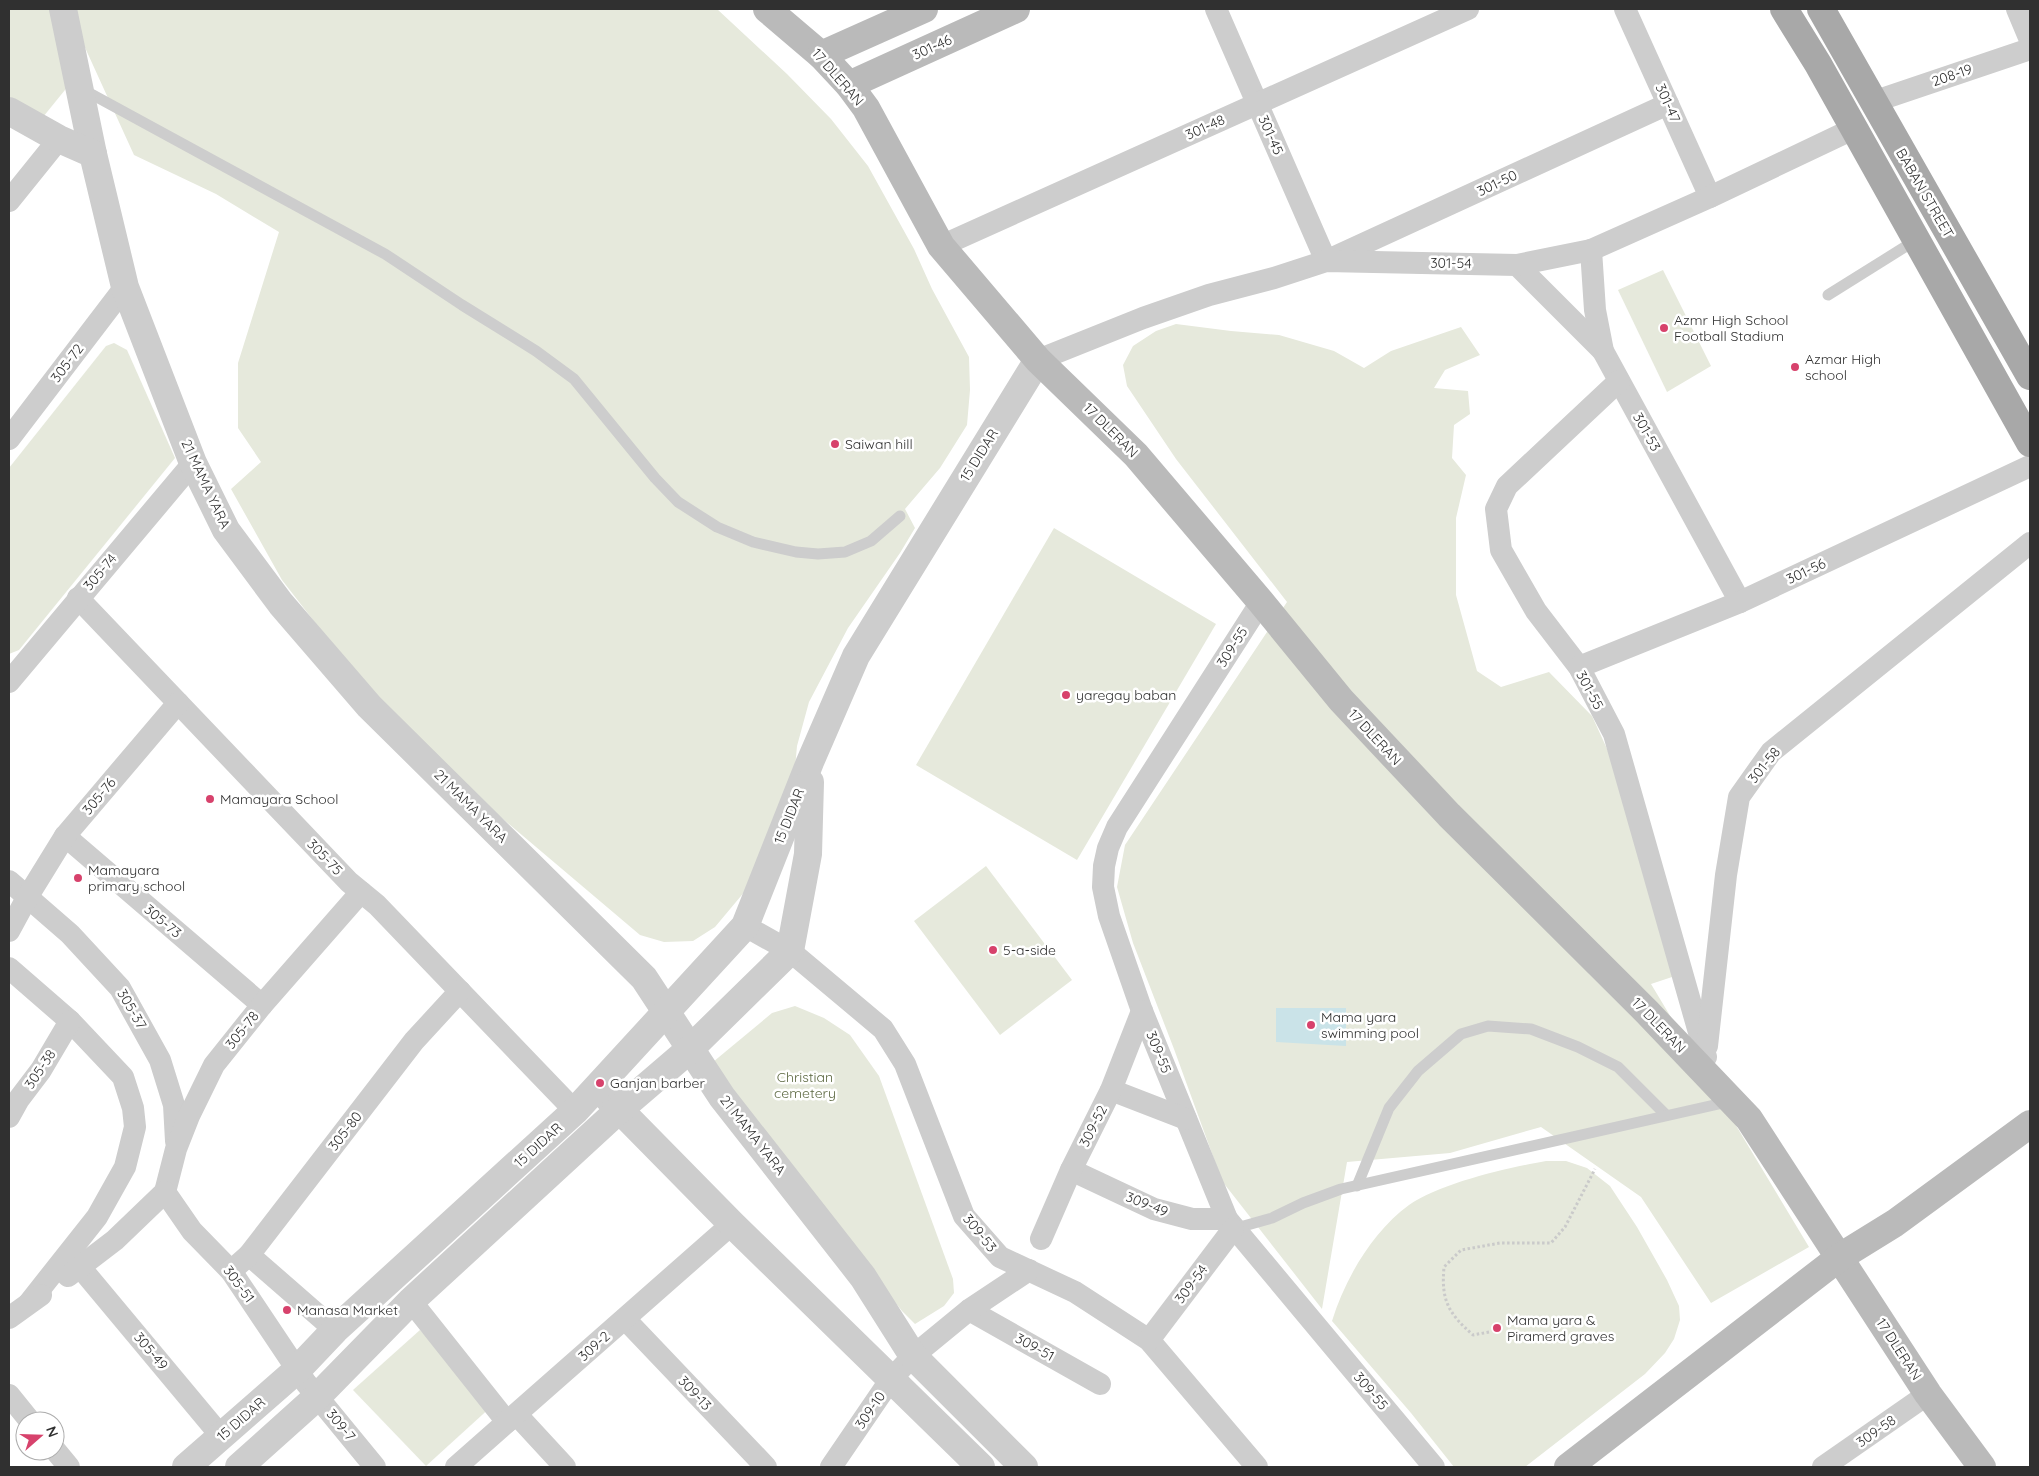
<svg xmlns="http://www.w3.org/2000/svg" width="2039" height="1476" viewBox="0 0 2039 1476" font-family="Quicksand,sans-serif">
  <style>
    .green { fill: #e6e9dc }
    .water { fill: #cae3e8 }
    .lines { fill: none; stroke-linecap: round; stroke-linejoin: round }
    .path { stroke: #cacaca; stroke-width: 3; stroke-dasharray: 2.5 2.5; stroke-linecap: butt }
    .service { stroke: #cdcdcd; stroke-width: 11 }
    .minor { stroke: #cdcdcd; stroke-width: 22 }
    .tertiary { stroke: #cdcdcd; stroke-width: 28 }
    .secondary { stroke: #bababa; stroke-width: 28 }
    .primary { stroke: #a8a8a8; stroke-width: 28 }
    .poi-dot { fill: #d7426c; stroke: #fff; stroke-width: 2 }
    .labels { text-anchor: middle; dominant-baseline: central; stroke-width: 5; stroke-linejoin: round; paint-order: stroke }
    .street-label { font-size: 14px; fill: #303030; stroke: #fff }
    .poi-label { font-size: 14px; fill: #303030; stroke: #fff; text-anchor: start }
    .park-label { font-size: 14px; fill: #5c6841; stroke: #fff }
  </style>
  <rect width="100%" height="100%" fill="#fff"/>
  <g class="green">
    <path d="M9,9H52L69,85L43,117L9,101Z"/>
    <path d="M74,9H717L787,74L831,119L868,166L914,249L932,289L969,357L970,390L967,425L940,468L905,509L915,528L900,553L848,628L809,702L797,746L793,790L767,865L715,927L693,941L664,942L640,935L477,797L369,692L282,580L231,489L261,462L238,428V363L279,232L216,194L134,155L82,41Z"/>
    <path d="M1663,270L1711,366L1667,392L1618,290Z"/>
    <path d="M1176,324L1231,331L1279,335L1334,351L1364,368L1391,351L1461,327L1480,355L1445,370L1434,388L1468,391L1470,414L1454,425L1452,458L1466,475L1456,518V595L1477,671L1501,687L1549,672L1592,716L1619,775L1675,976L1651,984L1809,1247L1711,1303L1641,1197L1541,1127L1450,1153L1347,1162L1322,1309L1222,1181L1174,1049L1133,943L1117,887L1125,845L1287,602L1176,459L1127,386L1123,365L1133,346L1156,331Z"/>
    <path d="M114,343L127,350L175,458L19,650L9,654V468L106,346Z"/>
    <path d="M1054,528L1216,624L1077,860L916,765Z"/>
    <path d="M986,866L1072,980L1000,1035L914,921Z"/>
    <path d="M795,1006L824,1018L850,1035L879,1076L953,1279L954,1293L944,1306L915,1324L902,1311L789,1168L713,1062L772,1013Z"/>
    <path d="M1546,1161H1566L1587,1168L1610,1186L1637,1227L1667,1280L1679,1306L1680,1320L1674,1339L1665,1353L1645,1374L1525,1467H1454L1411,1413L1332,1321C1345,1279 1372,1232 1409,1205C1441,1183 1507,1168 1546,1161Z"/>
    <path d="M420,1330L493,1405L426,1466L353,1390Z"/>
  </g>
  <path class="water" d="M1276,1008H1346V1046L1276,1042Z"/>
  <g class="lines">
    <path class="path" d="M1489,1332L1473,1335C1448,1313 1441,1300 1444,1267L1461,1250L1500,1243H1551L1565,1227L1595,1169"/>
    <g class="service">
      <path d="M82,89L385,254L462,305L536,351L574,379L655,478L678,502L717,527L753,542L796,552L818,554L845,552L871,541L900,516"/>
      <path d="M1828,295L1916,240"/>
      <path d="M1357,1186L1389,1108L1418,1071L1461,1034L1488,1026L1531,1029L1578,1047L1618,1067L1666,1115"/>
      <path d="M1233,1229L1272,1218L1303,1203L1341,1189L1732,1101"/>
    </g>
    <g class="minor">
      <path d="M1216,9L1326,261L1668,104"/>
      <path d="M1625,9L1710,197"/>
      <path d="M2017,9L2030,40"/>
      <path d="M1873,102L2030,49"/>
      <path d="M9,201L59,139"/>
      <path d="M941,246L1468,9"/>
      <path d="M1591,250L1595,310L1603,351L1740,602"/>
      <path d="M1517,265L1603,351"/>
      <path d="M1038,360L1143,318L1209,295L1274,278L1326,261L1517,265L1591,250L1710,197L1853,129"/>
      <path d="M1619,381L1507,486L1496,509L1501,550L1536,611L1579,667L1614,734L1706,1057"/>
      <path d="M9,439L125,287"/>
      <path d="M78,598L349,882L377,905L575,1111"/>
      <path d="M1261,602L1117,827L1108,848L1104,866L1103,887L1109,916L1142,1011L1227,1219L1434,1467"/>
      <path d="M1579,667L1740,602L2030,466"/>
      <path d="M9,682L193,463"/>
      <path d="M65,836L262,1005"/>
      <path d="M9,881L70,934L120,988L160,1060L174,1105L176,1141"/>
      <path d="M745,926L790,951L883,1029L905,1064L964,1216L1000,1257L1075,1292L1149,1340L1257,1467"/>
      <path d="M9,931L28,896L65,836L178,703"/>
      <path d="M9,968L70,1021L123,1077L133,1108L135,1127L125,1167L97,1217L29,1303"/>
      <path d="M1707,1046L1726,875L1739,797L1771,752L2030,543"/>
      <path d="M1111,1090L1186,1119"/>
      <path d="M9,1117L19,1099L41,1070L70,1021"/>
      <path d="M1071,1170L1154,1209L1192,1219H1227"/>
      <path d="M165,1192L176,1149L189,1116L214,1065L262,1005L361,892"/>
      <path d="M165,1192L192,1231L231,1271L306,1383L375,1467"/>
      <path d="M1041,1239L1071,1170L1111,1090L1142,1011"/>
      <path d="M249,1255L335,1330"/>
      <path d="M80,1267L221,1436"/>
      <path d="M231,1271L249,1255L414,1041L460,991"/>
      <path d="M68,1276L115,1240L165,1192"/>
      <path d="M411,1301L507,1422"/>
      <path d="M969,1310L1100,1384"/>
      <path d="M9,1318L41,1295"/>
      <path d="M625,1319L766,1467"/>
      <path d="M1149,1340L1233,1229"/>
      <path d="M9,1395L30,1421"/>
      <path d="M517,1415L565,1467"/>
      <path d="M55,1450L69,1467"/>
      <path d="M456,1467L732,1224"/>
      <path d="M831,1467L891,1379L913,1356L969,1310L1029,1270"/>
      <path d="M1823,1467L1928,1394"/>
    </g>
    <g class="tertiary">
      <path d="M63,9L93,154"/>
      <path d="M9,111L59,139L93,154L125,287L193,463L226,530L281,604L369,706L644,978L722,1097L863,1277L913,1356L1024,1467"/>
      <path d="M607,1097L732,1224L981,1467"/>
      <path d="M186,1467L298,1369L335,1330L575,1111L745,926L810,762L856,656L1038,360"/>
      <path d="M239,1467L317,1397L411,1301L620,1109L690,1049L790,951L808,854L810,782"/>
    </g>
    <g class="secondary">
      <path d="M767,9L821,55L849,85L866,108L941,246L1038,360L1136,455L1261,602L1341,700L1449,815L1647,1012L1749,1119L1928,1394L1982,1467"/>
      <path d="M821,55L924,9"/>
      <path d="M849,85L1016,9"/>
      <path d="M1568,1467L1840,1257L1895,1223L2030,1124"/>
    </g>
    <g class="primary">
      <path d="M1784,9L1818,64L2030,443"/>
      <path d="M1821,9L2030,376"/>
    </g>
  </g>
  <g class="poi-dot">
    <circle cx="1664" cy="328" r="5"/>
    <circle cx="1795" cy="367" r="5"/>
    <circle cx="835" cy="444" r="5"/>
    <circle cx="1066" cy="695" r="5"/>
    <circle cx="210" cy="799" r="5"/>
    <circle cx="78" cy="878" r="5"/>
    <circle cx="993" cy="950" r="5"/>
    <circle cx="1311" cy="1025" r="5"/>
    <circle cx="600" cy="1083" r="5"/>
    <circle cx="287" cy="1310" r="5"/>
    <circle cx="1497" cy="1328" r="5"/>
  </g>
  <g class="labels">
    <g class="street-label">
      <text transform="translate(932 47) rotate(-24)">301-46</text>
      <text transform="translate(1952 75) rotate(-19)">208-19</text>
      <text transform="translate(838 77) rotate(49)">17 DLERAN</text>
      <text transform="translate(1668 103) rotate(66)">301-47</text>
      <text transform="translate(1205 127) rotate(-24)">301-48</text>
      <text transform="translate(1271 135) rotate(66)">301-45</text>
      <text transform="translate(1497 183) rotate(-25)">301-50</text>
      <text transform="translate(1925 193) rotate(60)">BABAN STREET</text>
      <text transform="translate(1451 263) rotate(1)">301-54</text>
      <text transform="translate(67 363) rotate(-53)">305-72</text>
      <text transform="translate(1111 430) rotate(45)">17 DLERAN</text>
      <text transform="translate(1647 432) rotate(61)">301-53</text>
      <text transform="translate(979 455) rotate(-58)">15 DIDAR</text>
      <text transform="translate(206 484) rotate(65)">21 MAMA YARA</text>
      <text transform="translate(1806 571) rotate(-25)">301-56</text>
      <text transform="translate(100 572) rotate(-50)">305-74</text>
      <text transform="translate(1232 647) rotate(-57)">309-55</text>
      <text transform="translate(1590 690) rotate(62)">301-55</text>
      <text transform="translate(1375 737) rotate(47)">17 DLERAN</text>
      <text transform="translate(1764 765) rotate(-51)">301-58</text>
      <text transform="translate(99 796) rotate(-50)">305-76</text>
      <text transform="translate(471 806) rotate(45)">21 MAMA YARA</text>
      <text transform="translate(789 816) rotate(-68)">15 DIDAR</text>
      <text transform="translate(325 857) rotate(46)">305-75</text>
      <text transform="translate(163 921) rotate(40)">305-73</text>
      <text transform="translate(132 1009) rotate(60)">305-37</text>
      <text transform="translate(1659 1025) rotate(46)">17 DLERAN</text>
      <text transform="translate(242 1030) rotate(-51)">305-78</text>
      <text transform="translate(1159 1052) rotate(68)">309-55</text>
      <text transform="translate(40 1069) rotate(-56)">305-38</text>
      <text transform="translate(1093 1126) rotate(-63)">309-52</text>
      <text transform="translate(345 1131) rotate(-52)">305-80</text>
      <text transform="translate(753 1135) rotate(52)">21 MAMA YARA</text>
      <text transform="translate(538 1145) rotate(-42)">15 DIDAR</text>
      <text transform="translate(1147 1204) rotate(22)">309-49</text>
      <text transform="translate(980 1233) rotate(51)">309-53</text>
      <text transform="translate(239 1284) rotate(54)">305-51</text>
      <text transform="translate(1191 1284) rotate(-53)">309-54</text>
      <text transform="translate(594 1346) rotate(-42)">309-2</text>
      <text transform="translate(1035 1347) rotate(29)">309-51</text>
      <text transform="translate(1899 1349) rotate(57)">17 DLERAN</text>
      <text transform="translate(151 1351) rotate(50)">305-49</text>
      <text transform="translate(1371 1391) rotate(50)">309-55</text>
      <text transform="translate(695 1393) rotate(47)">309-13</text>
      <text transform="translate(870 1410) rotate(-56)">309-10</text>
      <text transform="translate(241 1419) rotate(-41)">15 DIDAR</text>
      <text transform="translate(341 1425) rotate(51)">309-7</text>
      <text transform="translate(1876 1431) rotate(-35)">309-58</text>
    </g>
    <g class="poi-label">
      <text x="1674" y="320">Azmr High School<tspan x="1674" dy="16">Football Stadium</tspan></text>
      <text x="1805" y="359">Azmar High<tspan x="1805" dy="16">school</tspan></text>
      <text x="845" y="444">Saiwan hill</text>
      <text x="1076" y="695">yaregay baban</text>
      <text x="220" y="799">Mamayara School</text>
      <text x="88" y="870">Mamayara<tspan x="88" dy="16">primary school</tspan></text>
      <text x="1003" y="950">5-a-side</text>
      <text x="1321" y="1017">Mama yara<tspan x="1321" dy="16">swimming pool</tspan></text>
      <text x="610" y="1083">Ganjan barber</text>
      <text x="297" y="1310">Manasa Market</text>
      <text x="1507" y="1320">Mama yara &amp;<tspan x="1507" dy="16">Piramerd graves</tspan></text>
    </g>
    <g class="park-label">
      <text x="805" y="1077">Christian<tspan x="805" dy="16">cemetery</tspan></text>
    </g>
  </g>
  <rect width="2039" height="1476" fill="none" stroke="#303030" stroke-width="20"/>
  <g transform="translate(40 1436) rotate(70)"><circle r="24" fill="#ffffff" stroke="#acacac"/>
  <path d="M0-4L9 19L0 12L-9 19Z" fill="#d7426c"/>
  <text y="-8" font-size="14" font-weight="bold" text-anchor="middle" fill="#303030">N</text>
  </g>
</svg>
